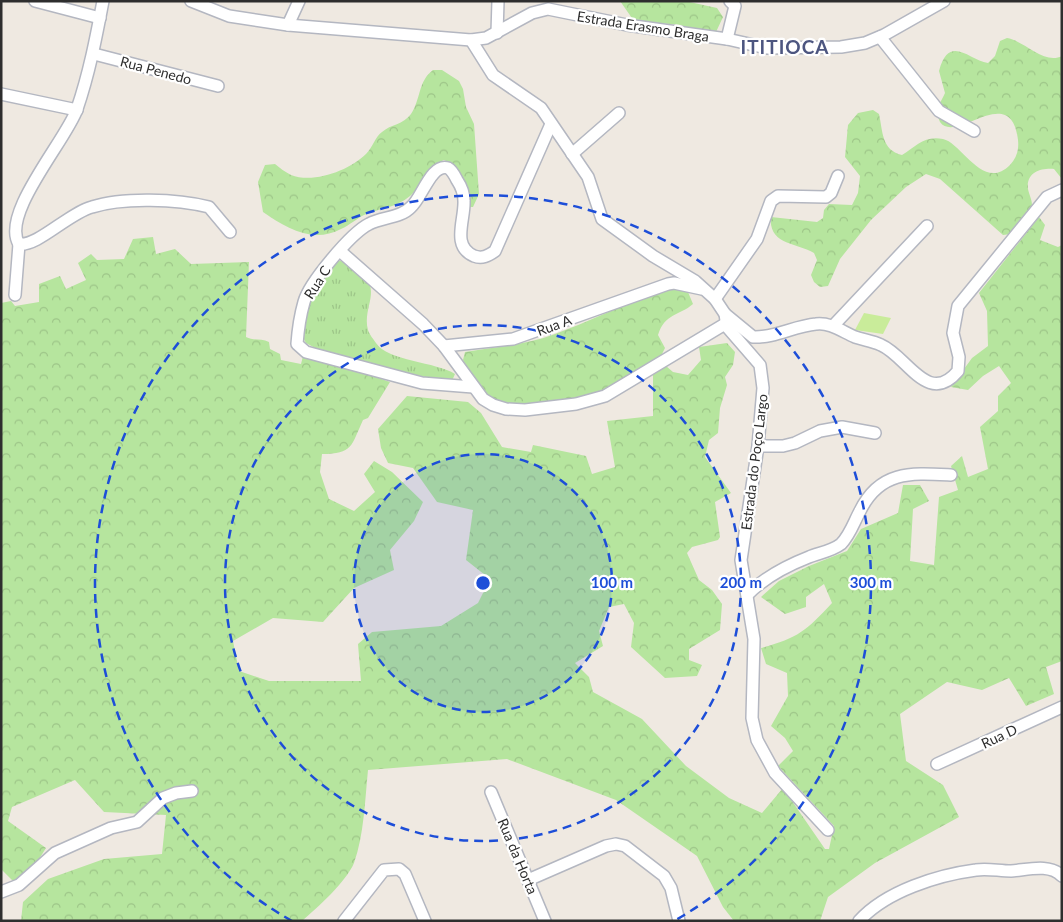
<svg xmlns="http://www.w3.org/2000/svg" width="1063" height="922" viewBox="0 0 1063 922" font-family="Lato,sans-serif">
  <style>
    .grass { fill: url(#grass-tufts) }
    .forest { fill: url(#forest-crowns) }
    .pitch { fill: #c9ec9a }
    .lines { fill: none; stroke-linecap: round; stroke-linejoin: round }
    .minor-casing { stroke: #b4b7c1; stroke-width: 14 }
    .minor { stroke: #fff; stroke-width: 11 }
    .ring { fill: none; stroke: #1d4ed8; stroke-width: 2.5; stroke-dasharray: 9 6 }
    .labels { text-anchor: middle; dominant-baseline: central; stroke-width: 4.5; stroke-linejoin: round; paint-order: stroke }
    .street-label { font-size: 14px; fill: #2e2e2e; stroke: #fff }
    .district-label { font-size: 19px; font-weight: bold; letter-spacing: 1px; fill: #4d5680; stroke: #fff }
    .centre { fill: #1d4ed8; stroke: #fff; stroke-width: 2.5 }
    .ring-label { font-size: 15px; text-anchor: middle; font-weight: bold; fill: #1d4ed8; stroke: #fff; stroke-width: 4.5; stroke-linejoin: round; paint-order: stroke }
  </style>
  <defs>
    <pattern id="grass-tufts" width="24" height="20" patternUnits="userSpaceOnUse" patternTransform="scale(1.25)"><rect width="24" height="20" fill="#b6e59e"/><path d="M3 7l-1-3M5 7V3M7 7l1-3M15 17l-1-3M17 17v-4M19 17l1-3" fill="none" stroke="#9dc588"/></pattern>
    <pattern id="forest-crowns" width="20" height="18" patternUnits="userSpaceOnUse" patternTransform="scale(1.25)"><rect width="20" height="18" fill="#b6e59e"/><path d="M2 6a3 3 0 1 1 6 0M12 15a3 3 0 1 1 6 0" fill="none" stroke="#9dc588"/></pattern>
  </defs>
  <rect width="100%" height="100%" fill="#efe9e1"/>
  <path class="grass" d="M337,261C347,261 350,263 358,269C384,291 362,305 368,330C369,334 374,340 376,343C387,361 437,362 455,374L451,383L326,354L306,343L300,332L306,299Z"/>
  <g class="forest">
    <path d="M620,1H685L717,8L723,17L716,32L708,35L681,25L634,21Z"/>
    <path d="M1007,38C1025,41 1044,65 1062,56V179L1054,169C1041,168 1026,172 1028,189C1029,194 1032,200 1032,205C1031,214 1017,227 1011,234L1003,235L940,179L926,174L906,187L871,220L840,259L828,286L820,287L814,282L811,275L817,260L814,253C797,243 768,245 771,217L817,222L823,218L824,210L829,204L852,205L858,193L860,176L845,157L848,125L858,113L873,110L879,114C883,131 881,150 902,155C916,146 925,135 943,139C962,143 983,192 1010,165C1017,158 1019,149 1018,140C1011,80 956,145 940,122C938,118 937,111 938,107C940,102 943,98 945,93L939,71C949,33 969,60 988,63L995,56L1000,41Z"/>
    <path d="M433,70H442L459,81L463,89L466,107L474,124L479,194L473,207H469L452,164L444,160C426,167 424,185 410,196C396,208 380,208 364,215C356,219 350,225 341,229C313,244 286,228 263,212L258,182L265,165L275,164C280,168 285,172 291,175C314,184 350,170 366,154C373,147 375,137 382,132C391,124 403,125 411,114C421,99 418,81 433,70Z"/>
    <path d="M1039,217L1045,225L1040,240L1058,247L1062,245V661L1046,667L1054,694L1026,706L1009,678L982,690L947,682L900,714L906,761L943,785L959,817L875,863L828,897L820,921H734L723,907L697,856L616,800L507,759L368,770C365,800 364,835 354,863C346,882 318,907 302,921H21L23,902L48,879L104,859L162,854L166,815L104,812L75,780L12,807L8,821L46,848L32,870L15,883L1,869V303L11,301L15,306L39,302V284L60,276L66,289L86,280L78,263L91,254L97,260L124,259L133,239L153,237L156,254L175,249L191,264L249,262L246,337C253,341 261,338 269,342L270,349L280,354L281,360L301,364L304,352L390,382L368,418L363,420C351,446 353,454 322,454L320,472L329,499L354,511L375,492L364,474L374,461L392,472L423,502L414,521L390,550L394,570L354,588L323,622L273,618L233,641L239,671L269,681H361L358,644L372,632L441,626L478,603L490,579L466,560L473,510L437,502L413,468L388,463L381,448L378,429L407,396L468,402L481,413L502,447L531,452L533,445L586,456L592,474L615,467L607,421L653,416V375L666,366L673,372L688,375L701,360L699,347L727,343L735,352L733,365L725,377L727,385L720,408L718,433L709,440L705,457L731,493L715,502L720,537L718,540L692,547L687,553L699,580L712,590L722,604L720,630L689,649V660L702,665L697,676L665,678L631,647L634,623L624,604L609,607L599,631L603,646L575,663L589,677L593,692L642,719L686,766L729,798L762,813L783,788L825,849H829L834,826L778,766L793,751L785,738L771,726L788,696L787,673L766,664L761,648C798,638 806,631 832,603L824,584L806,597V607L785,614L761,597L779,581L809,566L847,551L861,529L898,513L903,485H920L929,501L913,509L910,561L934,565L939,497L958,490L951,466L962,456L968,477L988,469L980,427L998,411V396L1011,383L999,366L983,376L968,390L951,387L972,358L988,346L987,311L979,293Z"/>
    <path d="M678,287L688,292L693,304C679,316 665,313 658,335L665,348L661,356C647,365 634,377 620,385C592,400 521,414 492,401C481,396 468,371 463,360L465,352C496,347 526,345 555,334C597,319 635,297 678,287Z"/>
  </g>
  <path class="pitch" d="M864,313L891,318L883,334L855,330Z"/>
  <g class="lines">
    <defs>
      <g id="minor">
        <path d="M35,1L100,18"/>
        <path d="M191,1L229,16L288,25L471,40L486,38L532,13L548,9L627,25L727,39L767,48L841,47L865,43L884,35L944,1"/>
        <path d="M288,25L299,1"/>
        <path d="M497,33L498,1"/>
        <path d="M880,37L939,111L974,131"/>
        <path d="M727,39L735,6L730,1"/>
        <path d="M471,40L493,75L541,108L588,177L602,219L653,256L695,281L715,299L725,314L727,327L760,365L763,388L758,446L741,560L754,639L752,718L757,740L775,773L828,830"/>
        <path d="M94,54L218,86"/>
        <path d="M1,94L77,110"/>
        <path d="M572,154L619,113"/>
        <path d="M19,244C0,214 67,139 77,109C89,74 96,38 103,1"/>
        <path d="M19,244C37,247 69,213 92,207C123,197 177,199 209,207L230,232"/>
        <path d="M340,251L423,324L444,346L483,399L493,405L506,409L525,410L576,404L605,396L725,324"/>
        <path d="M15,295L19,244"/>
        <path d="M715,299L757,239L771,201L778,196L826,197L831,193L838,176"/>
        <path d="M725,314L753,337C775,338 794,326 816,324C830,322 843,332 855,337C864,340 873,341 881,345C907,356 928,407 958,371L959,357L953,333L958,306L1047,197L1062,190"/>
        <path d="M833,326L927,226"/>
        <path d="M444,346L513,339L668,284L674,283L702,289"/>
        <path d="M473,387L422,383L306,352L297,344C298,330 300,316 304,302C309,283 351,233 369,224C382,217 401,218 411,207C422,198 431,163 448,168C452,170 455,176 457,180C461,186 464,194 464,201C465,220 451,246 474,256C482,259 488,256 495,251L551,124"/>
        <path d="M758,446H783L795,443L820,431L842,427L875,433"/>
        <path d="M748,594C765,577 786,566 809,557C819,553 832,551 841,544C850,535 854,522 860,511C880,470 912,473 951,475"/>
        <path d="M937,764L1062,707"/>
        <path d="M491,792L545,921"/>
        <path d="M528,880L606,846L616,844L625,846L664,876L671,888L679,921"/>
        <path d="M1,892L19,885L55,853L111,828L137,822L163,798L176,793L192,791"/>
        <path d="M344,921L384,870L399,869L405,874L425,921"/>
        <path d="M859,921C886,891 938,875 976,870C987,868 999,871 1011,871C1027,870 1049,863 1062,876"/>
      </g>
    </defs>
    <use href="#minor" class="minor-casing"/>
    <use href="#minor" class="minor"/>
  </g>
  <circle cx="483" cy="583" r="129" fill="#1d4ed8" fill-opacity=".12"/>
  <g class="ring">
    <circle cx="483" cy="583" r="129"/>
    <circle cx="483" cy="583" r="258"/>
    <path d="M292 921A388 388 0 1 1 674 921"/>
  </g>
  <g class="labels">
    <g class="street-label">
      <text transform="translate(643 26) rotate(9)">Estrada Erasmo Braga</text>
      <text transform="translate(156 70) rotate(15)">Rua Penedo</text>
      <text transform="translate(317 282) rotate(-57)">Rua C</text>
      <text transform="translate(554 325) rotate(-20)">Rua A</text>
      <text transform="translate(754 462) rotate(-83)">Estrada do Poço Largo</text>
      <text transform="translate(999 736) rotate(-25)">Rua D</text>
      <text transform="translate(518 856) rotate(67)">Rua da Horta</text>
    </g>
    <g class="district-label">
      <text x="785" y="46">ITITIOCA</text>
    </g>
  </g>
  <circle cx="483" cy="583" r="8" class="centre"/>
  <g class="ring-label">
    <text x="612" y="588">100 m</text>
    <text x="741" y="588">200 m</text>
    <text x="871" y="588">300 m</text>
  </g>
  <rect width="1063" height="922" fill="none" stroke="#2e2e2e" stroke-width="5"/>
</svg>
